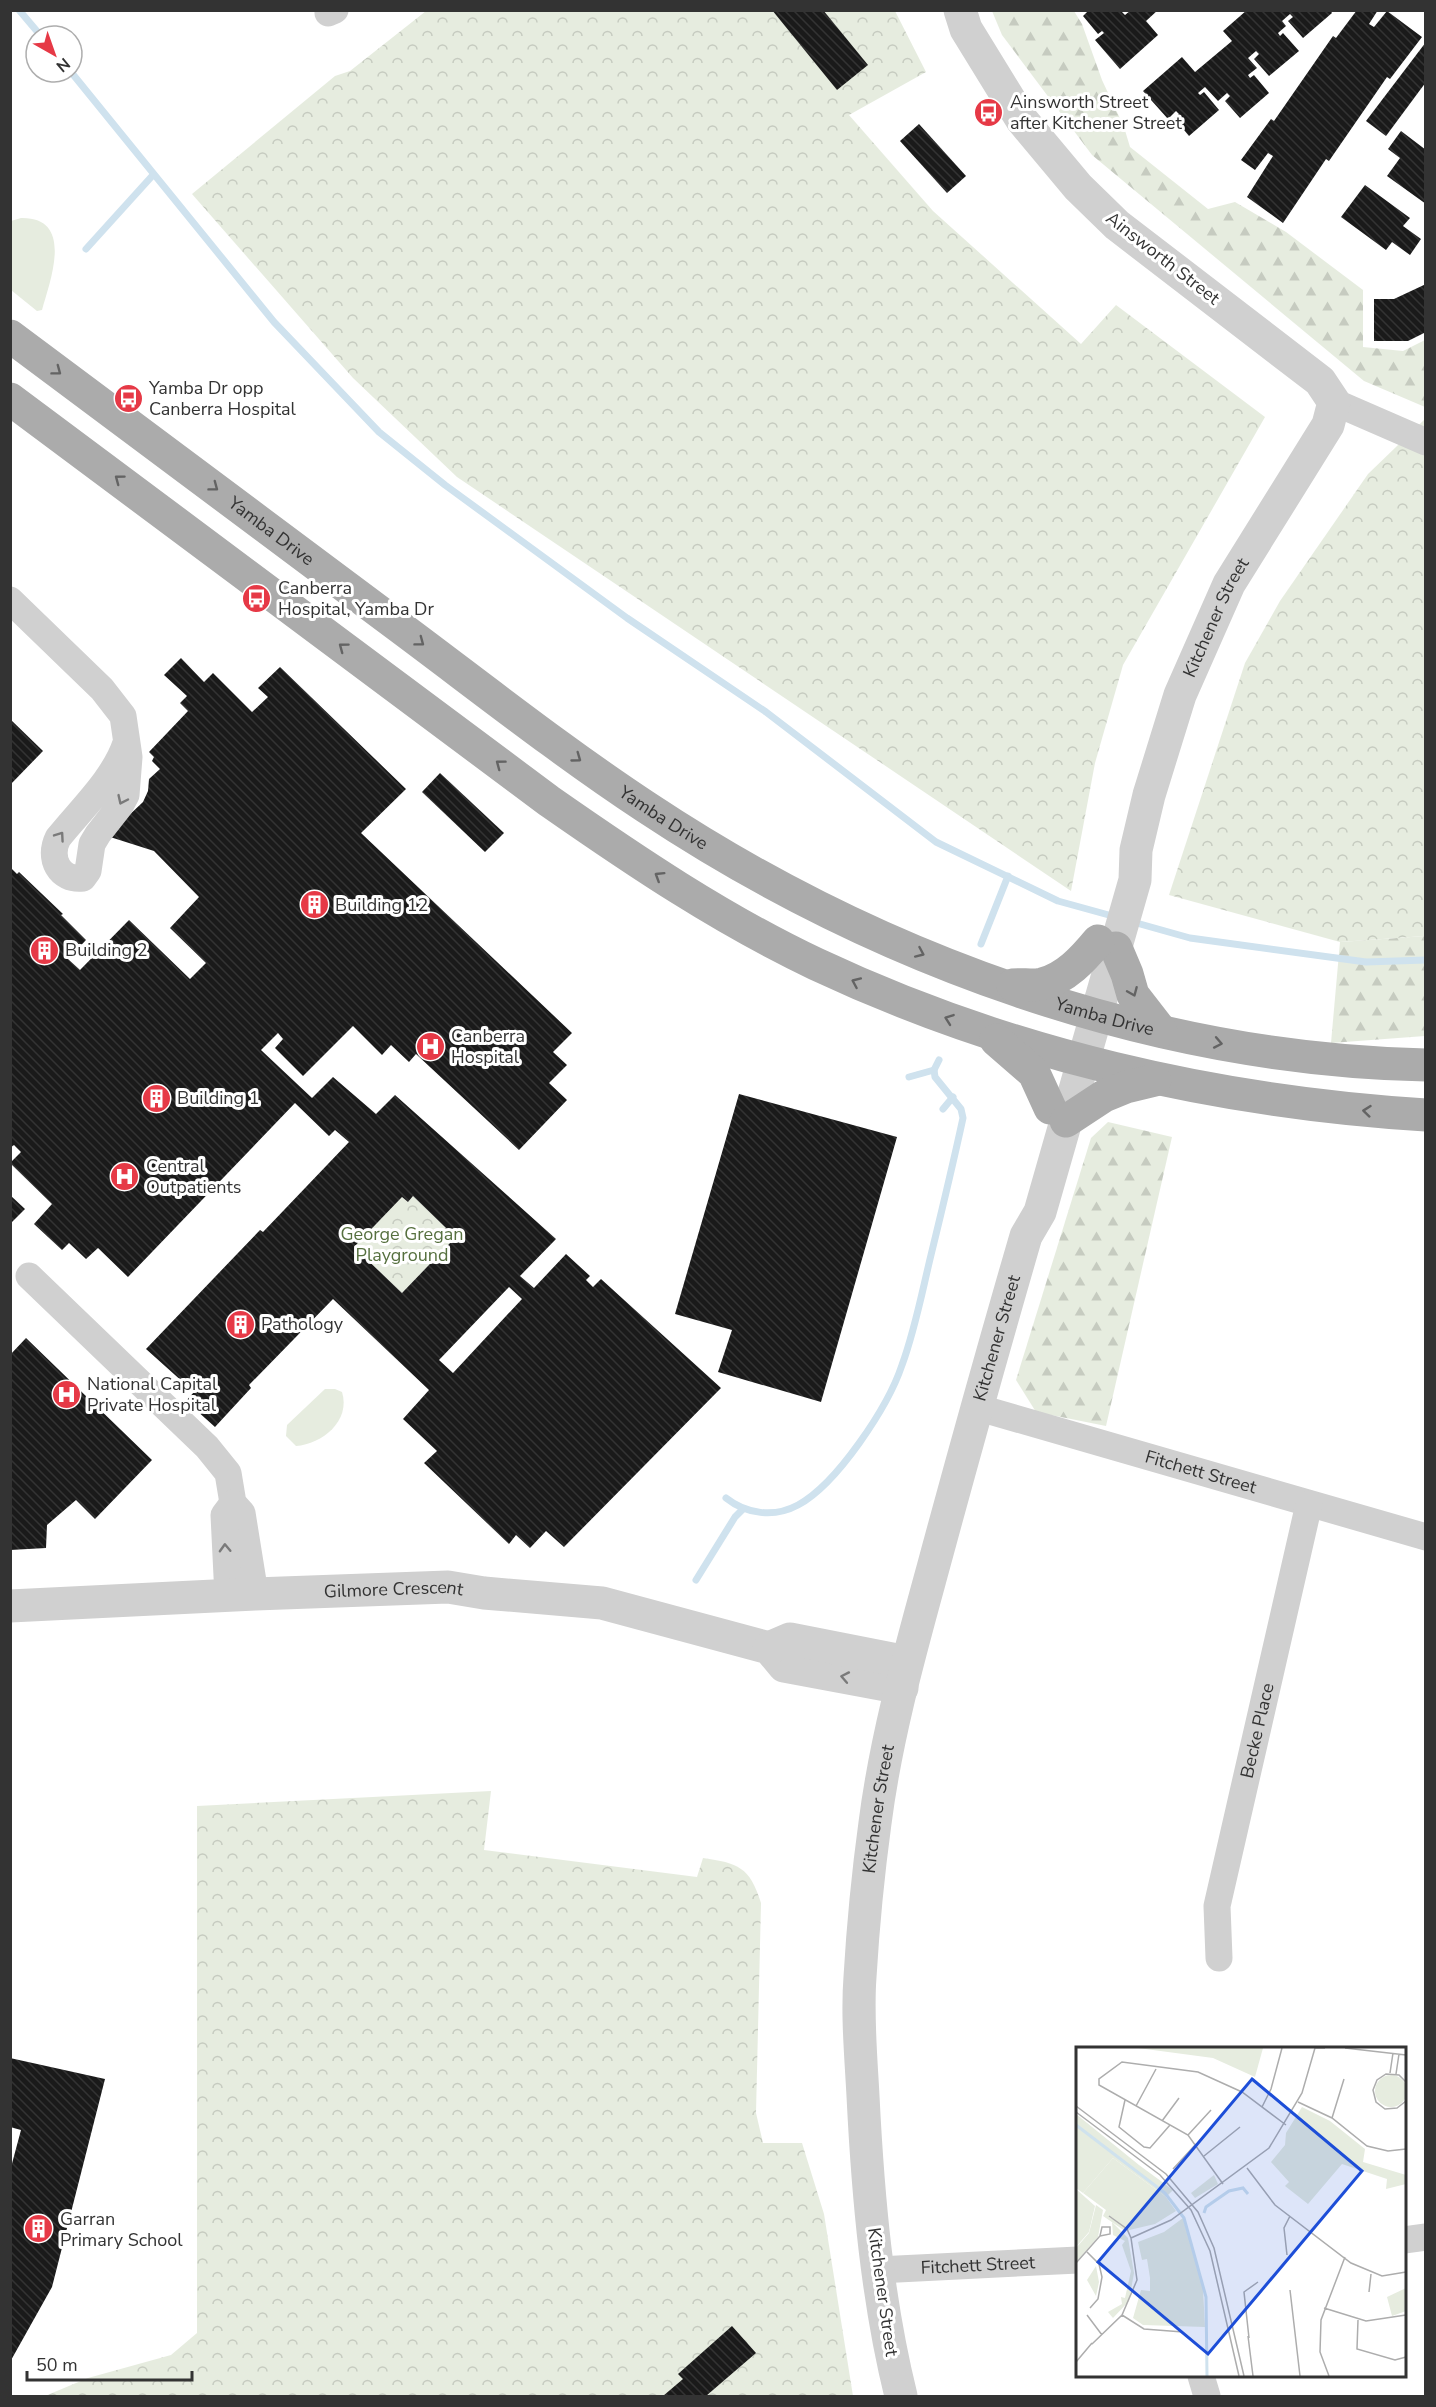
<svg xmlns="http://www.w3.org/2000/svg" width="1436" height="2407" viewBox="0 0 1436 2407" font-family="'Nunito Sans',sans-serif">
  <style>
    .green { fill: #e6ecdf }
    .forest { fill: url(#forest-firs) }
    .park { fill: url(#park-crowns) }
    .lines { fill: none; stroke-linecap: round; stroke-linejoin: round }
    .stream { stroke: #cfe2ee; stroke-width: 7 }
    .building { fill: url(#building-back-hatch); fill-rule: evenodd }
    .minor { stroke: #d0d0d0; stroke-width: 27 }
    .tertiary { stroke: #d0d0d0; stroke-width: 33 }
    .primary { stroke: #ababab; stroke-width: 33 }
    .oneway { stroke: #636363 }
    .oneway2 { stroke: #7a7a7a }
    .labels { text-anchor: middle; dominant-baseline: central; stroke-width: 6; stroke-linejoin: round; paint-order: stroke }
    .poi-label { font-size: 18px; fill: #333; stroke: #fff; text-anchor: start }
    .street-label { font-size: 18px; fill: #333; stroke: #fff }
    .park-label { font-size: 18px; fill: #56703f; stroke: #fff }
    .inset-river { fill: none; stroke: #cfe2ee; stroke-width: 3 }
    .inset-road { fill: none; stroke: #adadad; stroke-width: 1.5 }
    .view { fill: #1d4ed8; fill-opacity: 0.15; stroke: #1d4ed8; stroke-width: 3 }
    .inset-edge { fill: none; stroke: #333; stroke-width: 3 }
  </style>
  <defs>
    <pattern id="forest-firs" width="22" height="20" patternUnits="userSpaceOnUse" patternTransform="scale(1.5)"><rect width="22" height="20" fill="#e6ecdf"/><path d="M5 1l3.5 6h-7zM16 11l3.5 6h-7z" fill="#c6cbc0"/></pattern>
    <pattern id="park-crowns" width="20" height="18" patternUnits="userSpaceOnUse" patternTransform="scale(1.5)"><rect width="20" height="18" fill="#e6ecdf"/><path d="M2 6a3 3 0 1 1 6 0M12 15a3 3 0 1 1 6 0" fill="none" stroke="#c6cbc0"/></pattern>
    <pattern id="building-back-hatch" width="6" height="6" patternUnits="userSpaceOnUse" patternTransform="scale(1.5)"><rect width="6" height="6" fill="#1a1a1a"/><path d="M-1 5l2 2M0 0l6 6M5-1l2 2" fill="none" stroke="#333"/></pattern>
  </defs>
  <rect width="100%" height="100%" fill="#fff"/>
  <g class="green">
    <path d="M21,218C75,217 50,281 42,310L37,311L11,290V221Z"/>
    <path d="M325,1389H335L342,1392C351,1421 322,1444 296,1446L286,1436L287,1425Z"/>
  </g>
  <g class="forest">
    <path d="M992,11H1074L1082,24L1102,80L1124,127L1130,147L1208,209L1235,202L1286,232L1363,290V347L1403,351L1425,340V407L1364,381L1092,155L1002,35Z"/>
    <path d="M1425,936V1036L1331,1043L1340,942Z"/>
    <path d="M1108,1122L1172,1137L1106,1426L1036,1412L1016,1380L1091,1138Z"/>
  </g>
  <g class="park">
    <path d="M426,11H895L926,72L849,115L933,211L1081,344L1116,305L1265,417L1123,665L1095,763L1071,891L457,477L353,378L192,194L335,76L350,71Z"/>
    <path d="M1425,419V936L1340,942L1169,895L1245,663L1280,601L1368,474Z"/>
    <path d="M413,1196L446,1228L451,1242L402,1293L354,1247L402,1197L408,1202Z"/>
    <path d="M491,1791L484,1850L697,1877L703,1858C738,1863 750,1867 761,1903L756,2113L763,2143H802L824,2214L853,2396H45L88,2378L171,2355L197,2333V1806Z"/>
  </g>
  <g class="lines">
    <g class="stream">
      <path d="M19,10L41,36"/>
      <path d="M71,72L274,322L379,432L445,485L627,618L766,712L936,842L1058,901L1116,917"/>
      <path d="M86,249L153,175"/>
      <path d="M1133,922L1190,938L1366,962L1426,960"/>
      <path d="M981,944L1008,876"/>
      <path d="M909,1077L934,1070"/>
      <path d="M943,1109L953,1097"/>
      <path d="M726,1498C746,1514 774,1518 798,1505C837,1484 888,1407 902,1365C915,1330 922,1292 931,1255C942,1210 953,1164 963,1118L961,1109L935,1077L934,1070L939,1060"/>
      <path d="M696,1580L735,1517L743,1509"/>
    </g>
  </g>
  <g class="building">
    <path d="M772,10H823L868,65L837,90Z"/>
    <path d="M1089,10H1124L1122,12L1125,15L1131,10H1158L1146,21L1158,35L1120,69L1095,40L1104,33L1102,31L1098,34L1083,16Z"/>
    <path d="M1247,10H1330L1332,13L1303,38L1288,21L1293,17L1290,14L1282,21L1286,26L1278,33L1280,36L1283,33L1299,51L1269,76L1254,59L1259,54L1256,51L1248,58L1257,68L1248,75L1250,78L1254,75L1269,93L1240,118L1225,101L1230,96L1227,93L1218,101L1205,87L1198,93L1200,95L1204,92L1219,110L1189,136L1174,118L1179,114L1176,111L1168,119L1143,91L1182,57L1195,72L1232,41L1223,31Z"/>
    <path d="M1357,10H1378L1369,24L1374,27L1387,11L1422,37L1390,79L1387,77L1329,161L1326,159L1283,223L1247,197L1273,156L1268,153L1255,170L1241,160L1271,119L1274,121L1333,36L1336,38Z"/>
    <path d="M1426,42V82L1386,136L1366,121Z"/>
    <path d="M919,124L966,176L947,193L900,141Z"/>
    <path d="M1401,131L1426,150V204L1387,176L1400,158L1388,149Z"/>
    <path d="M1365,185L1410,218L1403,226L1421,239L1410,255L1392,242L1386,250L1341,217Z"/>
    <path d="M1426,284V332L1408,341H1374V299H1394Z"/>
    <path d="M181,658L204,682L213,673L252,712L268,697L258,688L280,667L406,789L361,833L572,1033L553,1052L567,1065L549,1083L567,1100L519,1150L416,1054L409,1062L391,1045L382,1055L353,1026L303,1076L275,1048L283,1039L278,1033L261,1050L312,1098L333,1077L376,1114L395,1095L556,1239L520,1276L534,1288L566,1254L590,1276L586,1280L593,1287L601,1279L721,1388L564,1547L546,1531L530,1548L516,1535L509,1544L424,1463L437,1451L403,1419L429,1390L333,1299L249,1385L251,1388L215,1427L186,1401L194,1392L146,1349L260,1230L263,1232L349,1142L335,1130L329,1136L295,1103L128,1277L98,1248L86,1259L69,1243L62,1250L34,1224L52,1204L10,1163L21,1152L14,1145L10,1148V867L17,874L19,872L63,914L61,915L86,940L68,959L80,970L129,920L190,979L206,963L170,928L199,897L154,851L107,836L143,802L148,791L149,779L160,769L152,761L154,757L149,752L188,711L180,703L187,696L164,675ZM413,1196L446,1228L441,1233L451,1242L402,1293L354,1247L402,1197L408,1202ZM509,1287L522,1299L453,1373L439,1360Z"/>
    <path d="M10,719L43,751L10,785Z"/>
    <path d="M440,773L504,833L485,852L422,792Z"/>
    <path d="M739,1094L897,1137L821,1402L718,1372L732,1330L675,1314Z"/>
    <path d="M10,1195L25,1209L10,1224Z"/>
    <path d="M26,1338L152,1460L95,1519L76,1500L47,1525L46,1548L10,1550V1355Z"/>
    <path d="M10,2058L105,2079L52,2287L10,2362V2171L21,2130L10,2127Z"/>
    <path d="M732,2326L756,2353L706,2396H663L683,2379L678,2374Z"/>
  </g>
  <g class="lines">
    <g class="minor">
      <path d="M328,13L335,10"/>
      <path d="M1334,402L1426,442"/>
      <path d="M10,600L102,689L123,716L129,757L126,795L120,806L98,834L92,844L88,871L83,878C59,881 48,858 58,838C81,809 114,779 126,743"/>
      <path d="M29,1276L207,1447L228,1473L233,1503L242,1513L255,1594"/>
      <path id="s1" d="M976,1407L1426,1537"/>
      <path d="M228,1596L224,1515L233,1503"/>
      <path id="s2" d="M1219,1958L1217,1906L1309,1504"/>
      <path d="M1404,2240L1426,2237"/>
      <path id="s3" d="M878,2270L1078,2260"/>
      <path d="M1201,2376L1207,2396"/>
    </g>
    <g class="tertiary">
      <path id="s4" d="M10,1606L255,1594L448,1587L484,1593L602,1603L769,1648L784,1666L902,1688"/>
      <path d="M769,1648L790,1639L907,1662"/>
      <path id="s5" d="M901,2396C877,2299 868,2197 863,2096C861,2057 857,2016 860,1977C863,1926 868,1874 875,1823C886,1737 910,1652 933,1568C963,1457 994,1346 1026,1236L1040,1212L1135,880L1136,850L1149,795L1180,695L1229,584L1328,425L1334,402L1320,381L1117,225L1078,187L1022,120L966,29L960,10"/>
    </g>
    <g class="primary">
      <path id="s6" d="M10,336C137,430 263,525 389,619C474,682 558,749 646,807C875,959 1149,1059 1426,1065"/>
      <path d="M10,399L549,801C635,861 721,919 816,964C1007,1054 1216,1102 1426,1115"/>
      <path d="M1116,948L1127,974L1133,995L1161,1031"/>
      <path d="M1013,985C1022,984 1033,986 1042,984C1066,978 1083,959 1098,941"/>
      <path d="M996,1040L1034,1073L1050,1108"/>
      <path d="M1066,1121L1104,1096L1126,1087L1155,1080"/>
    </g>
  </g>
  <defs><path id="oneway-chevron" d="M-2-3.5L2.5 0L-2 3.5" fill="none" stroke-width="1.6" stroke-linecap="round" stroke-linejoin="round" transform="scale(1.5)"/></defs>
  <g class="oneway">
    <use href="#oneway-chevron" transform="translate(57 371) rotate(37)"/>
    <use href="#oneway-chevron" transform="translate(119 479) rotate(-143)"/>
    <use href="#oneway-chevron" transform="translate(214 487) rotate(37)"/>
    <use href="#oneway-chevron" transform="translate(420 642) rotate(37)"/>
    <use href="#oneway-chevron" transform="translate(343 647) rotate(-143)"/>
    <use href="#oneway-chevron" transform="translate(577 758) rotate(36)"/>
    <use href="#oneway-chevron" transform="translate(500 764) rotate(-143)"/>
    <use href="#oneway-chevron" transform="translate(659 876) rotate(-148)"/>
    <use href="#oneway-chevron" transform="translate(920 953) rotate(24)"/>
    <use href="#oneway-chevron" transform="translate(856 982) rotate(-156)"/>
    <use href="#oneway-chevron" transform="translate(1133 992) rotate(67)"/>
    <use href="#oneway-chevron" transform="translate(949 1019) rotate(-160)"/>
    <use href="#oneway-chevron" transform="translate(1218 1043) rotate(11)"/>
    <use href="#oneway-chevron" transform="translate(1367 1111) rotate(-174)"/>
  </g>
  <g class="oneway2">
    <use href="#oneway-chevron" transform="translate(122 800) rotate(115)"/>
    <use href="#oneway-chevron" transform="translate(60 836) rotate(-55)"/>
    <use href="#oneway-chevron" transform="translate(225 1548) rotate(-92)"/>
    <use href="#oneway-chevron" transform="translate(845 1677) rotate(-169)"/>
  </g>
  <defs>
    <symbol id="bus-disc" viewBox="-11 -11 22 22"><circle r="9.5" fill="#e63946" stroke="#fff"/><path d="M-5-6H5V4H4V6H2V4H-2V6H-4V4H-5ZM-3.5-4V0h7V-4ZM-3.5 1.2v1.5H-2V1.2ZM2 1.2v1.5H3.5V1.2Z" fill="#fff"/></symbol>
    <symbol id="building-disc" viewBox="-11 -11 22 22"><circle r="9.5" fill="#e63946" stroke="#fff"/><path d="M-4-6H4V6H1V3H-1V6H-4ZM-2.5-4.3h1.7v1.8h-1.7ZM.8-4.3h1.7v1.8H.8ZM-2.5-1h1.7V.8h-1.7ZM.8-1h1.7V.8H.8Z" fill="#fff"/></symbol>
    <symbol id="hospital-disc" viewBox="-11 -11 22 22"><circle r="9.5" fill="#e63946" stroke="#fff"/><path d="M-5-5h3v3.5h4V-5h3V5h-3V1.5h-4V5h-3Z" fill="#fff"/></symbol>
  </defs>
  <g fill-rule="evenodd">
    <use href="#bus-disc" x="972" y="96" width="33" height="33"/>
    <use href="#bus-disc" x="112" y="382" width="33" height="33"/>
    <use href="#bus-disc" x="240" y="582" width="33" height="33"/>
    <use href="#building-disc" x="298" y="888" width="33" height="33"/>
    <use href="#building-disc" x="28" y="934" width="33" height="33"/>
    <use href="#hospital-disc" x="414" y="1030" width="33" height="33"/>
    <use href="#building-disc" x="140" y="1082" width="33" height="33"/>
    <use href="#hospital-disc" x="108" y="1160" width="33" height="33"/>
    <use href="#building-disc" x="224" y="1308" width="33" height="33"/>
    <use href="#hospital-disc" x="50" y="1378" width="33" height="33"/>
    <use href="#building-disc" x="22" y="2212" width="33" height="33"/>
  </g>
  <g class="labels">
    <g class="poi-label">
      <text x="1010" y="102">Ainsworth Street<tspan x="1010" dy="21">after Kitchener Street</tspan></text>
      <text x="149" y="388">Yamba Dr opp<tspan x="149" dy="21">Canberra Hospital</tspan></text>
      <text x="278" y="588">Canberra<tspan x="278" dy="21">Hospital, Yamba Dr</tspan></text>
      <text x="335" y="905">Building 12</text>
      <text x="65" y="950">Building 2</text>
      <text x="451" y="1036">Canberra<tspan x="451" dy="21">Hospital</tspan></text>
      <text x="177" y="1098">Building 1</text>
      <text x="146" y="1166">Central<tspan x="146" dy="21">Outpatients</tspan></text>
      <text x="261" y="1324">Pathology</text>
      <text x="87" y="1384">National Capital<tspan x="87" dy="21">Private Hospital</tspan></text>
      <text x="60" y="2219">Garran<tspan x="60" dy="21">Primary School</tspan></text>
    </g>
    <g class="street-label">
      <text transform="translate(1163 258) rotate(38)">Ainsworth Street</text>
      <text stroke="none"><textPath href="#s6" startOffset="326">Yamba Drive</textPath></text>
      <text stroke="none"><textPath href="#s5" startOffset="1833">Kitchener Street</textPath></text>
      <text stroke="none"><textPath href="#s6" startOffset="812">Yamba Drive</textPath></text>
      <text stroke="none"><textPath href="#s6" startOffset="1298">Yamba Drive</textPath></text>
      <text stroke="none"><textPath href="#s5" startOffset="1077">Kitchener Street</textPath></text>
      <text stroke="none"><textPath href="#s1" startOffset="234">Fitchett Street</textPath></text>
      <text stroke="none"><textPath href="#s4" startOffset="384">Gilmore Crescent</textPath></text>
      <text stroke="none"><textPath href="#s2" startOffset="232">Becke Place</textPath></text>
      <text stroke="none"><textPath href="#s5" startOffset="591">Kitchener Street</textPath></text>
      <text stroke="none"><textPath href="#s3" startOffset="100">Fitchett Street</textPath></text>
      <text transform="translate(883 2292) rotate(82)">Kitchener Street</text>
    </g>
    <g class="park-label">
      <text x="402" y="1234">George Gregan<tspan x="402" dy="21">Playground</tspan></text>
    </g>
  </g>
  <g transform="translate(1076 2047)">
    <rect width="330" height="330" fill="#fff"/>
    <path d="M299 44a16 16 0 1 1 32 0a16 16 0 1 1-32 0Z" fill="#e6ecdf"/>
    <path d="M62,1H187L179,30L137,11ZM0,67L63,118L97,143L90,150L37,111L7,146L0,141ZM138,128L142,137L119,151L115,146ZM20,158L27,163L22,190L0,215V201L13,186ZM36,175L52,191L58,226L53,254L37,271L32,265L46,257L45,250L49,251L55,224L46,198L49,194L37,188Z" fill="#e6ecdf"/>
    <path d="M0,142L19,159L13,185L0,200Z" fill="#e6ecdf"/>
    <path d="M226,60L254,74L289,102L287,115L330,128V137L310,142L311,132L266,117L232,157L209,139L213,135L195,115L209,98L210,86ZM37,111L90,150L100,164L79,177L49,184L27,169L30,163L7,146ZM107,171L127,242L129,280L67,278L57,271L65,243L74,244V231L71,212L66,213L62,195L88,185ZM20,219L23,235L20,249L11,233ZM330,241V264L316,269L311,250Z" fill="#e6ecdf"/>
    <path class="inset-river" d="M0,78L89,146L108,171L130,250L131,329M128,166L130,160L153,144L167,141L172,147"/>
    <path class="inset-road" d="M269,1L330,8M314,26L317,6M320,27L323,7M330,35L323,28L310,27L301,33L297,43L300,55L309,62L321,61L330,54M49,53L43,80L68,100L74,101L94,78M222,55L256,71L291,99L312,104L330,102M0,59L90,127L122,165L138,201L168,329M60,59L80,22M186,60L195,42L206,1M0,65L84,128L115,163L134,204L163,329M256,71L268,32M86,74L103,51M112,88L135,63M128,109L164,80M171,121L199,158L275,216L306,229L330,225M97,122L120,97M147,137L112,88L23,38V32L46,15L122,25L166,45L210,78M55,191L95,173L193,101L226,46L239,1H249M11,205L23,217L26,230L22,252L14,261M211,208L208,181L214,169M0,216L24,189L26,180H34V187L24,189M214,243L224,329M293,245L295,227M248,261L290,274L330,268M11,268L26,288M46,268L68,282L107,285M282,273L281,302L319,313L330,310M172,289L177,329M173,291L168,245L182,235M16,297L46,268L61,233L55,191L51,182L33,169M0,315L16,296M253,329L244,305L245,273L269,210"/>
    <path class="view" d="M176,32L286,124L132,307L22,215Z"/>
    <rect width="330" height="330" class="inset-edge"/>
  </g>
  <rect width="1436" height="2407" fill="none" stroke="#333333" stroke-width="24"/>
  <g transform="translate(54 54) rotate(140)"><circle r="28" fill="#ffffff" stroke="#adadad" stroke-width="1.5"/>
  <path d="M0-4.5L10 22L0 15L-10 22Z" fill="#e63946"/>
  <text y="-9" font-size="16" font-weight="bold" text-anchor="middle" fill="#333333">N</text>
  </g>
  <path d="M27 2371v9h165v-9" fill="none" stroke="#333333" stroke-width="3"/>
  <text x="36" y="2371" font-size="18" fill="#333333" stroke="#ffffff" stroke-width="4.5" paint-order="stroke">50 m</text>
</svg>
